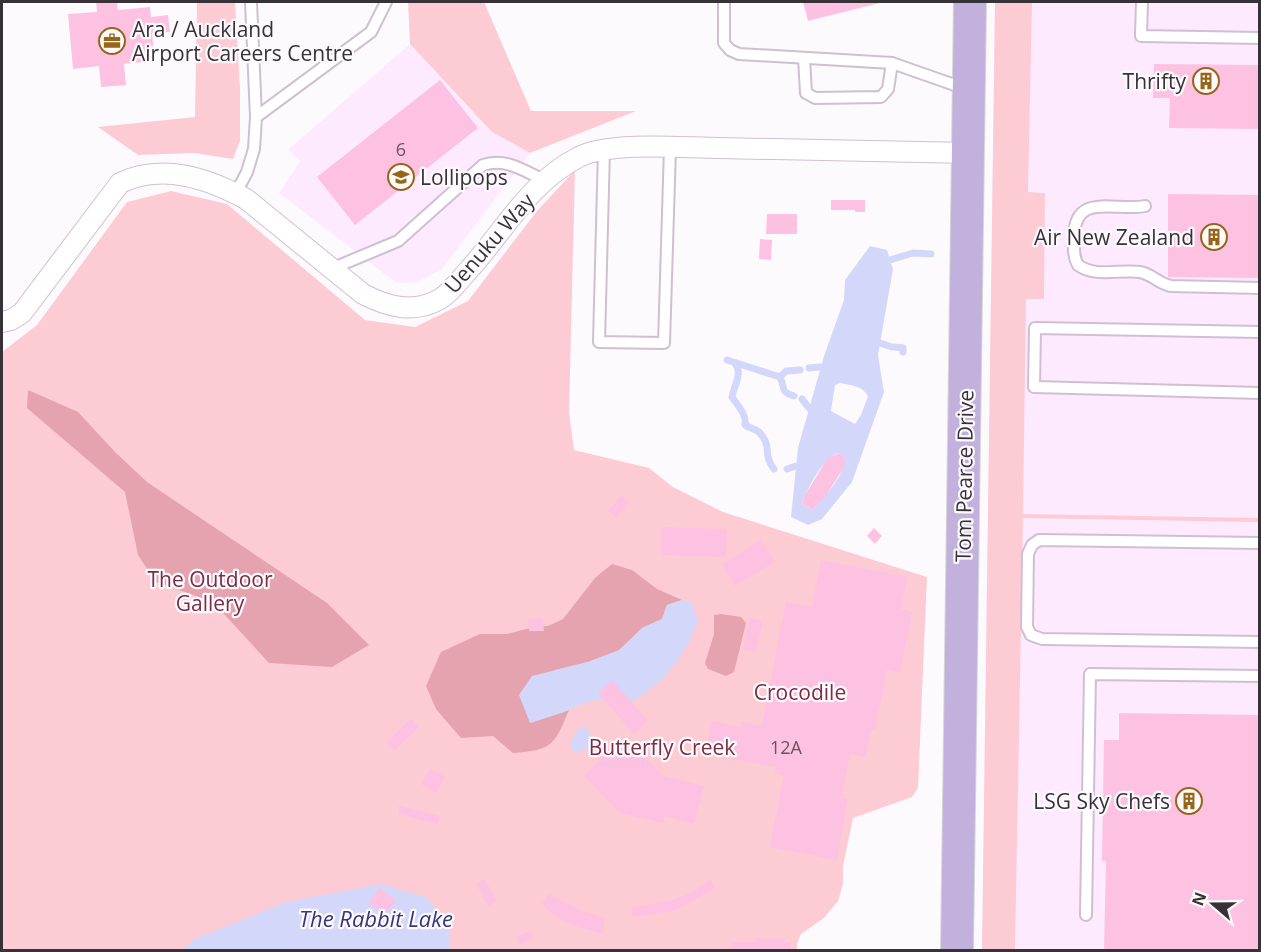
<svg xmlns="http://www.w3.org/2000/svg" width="1261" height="952" viewBox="0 0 1261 952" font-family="'Open Sans',sans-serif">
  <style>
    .built { fill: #fdeafe }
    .green { fill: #fdcbd3 }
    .forest { fill: #e5a3af }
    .water { fill: #d3d7fa; fill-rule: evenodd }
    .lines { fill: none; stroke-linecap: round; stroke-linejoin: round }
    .stream { stroke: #d3d7fa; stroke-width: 7 }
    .building { fill: #fdc2e2 }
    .lane-casing { stroke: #d0bfd2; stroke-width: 14 }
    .street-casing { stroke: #d0bfd2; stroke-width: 22 }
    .primary-casing { stroke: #d7d6d7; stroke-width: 34 }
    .lane { stroke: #fff; stroke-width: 10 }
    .street { stroke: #fff; stroke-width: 20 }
    .primary { stroke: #c2b1dd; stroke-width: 32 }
    .labels { text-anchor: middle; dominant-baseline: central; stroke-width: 4.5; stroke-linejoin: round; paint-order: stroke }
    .number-label { font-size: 18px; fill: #685562 }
    .poi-label { font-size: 21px; fill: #373138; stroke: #fdfafe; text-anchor: end }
    .street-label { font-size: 21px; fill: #373138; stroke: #fdfafe }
    .park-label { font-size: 21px; fill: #7b2d41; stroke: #fdfafe }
    .water-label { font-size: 22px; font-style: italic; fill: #363678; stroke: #fdfafe }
  </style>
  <rect width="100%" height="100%" fill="#fdfafe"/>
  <g class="built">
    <path d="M995,2H1259V950H982Z"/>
    <path d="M410,44L492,132L530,153L442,269L416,283L395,282L279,193L300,161L288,150Z"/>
  </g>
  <g class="green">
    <path d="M197,2H235L240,88V141L233,159L194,153L138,155L98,127L195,117Z"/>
    <path d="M408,2H484L531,111H636L530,153L492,132L410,44Z"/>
    <path d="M995,2H1032L1028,192L1045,193L1044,299H1026L1023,514L1260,518L1259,522L1023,518L1015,950H982Z"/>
    <path d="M575,170L569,413L574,450L649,468L673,487L723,512L927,577L918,788L912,797L853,818L843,866V884L838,901L824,918L801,934L797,944V950H2V352L37,325L127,202L171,191L227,204L365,320L415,327L468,301L537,211Z"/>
  </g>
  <g class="forest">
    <path d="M28,390L78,412L116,453L147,482L327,603L369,645L332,667L269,663L213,602L156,582L138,555L125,492L27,408Z"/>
    <path d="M612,564L632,570L657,589L682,600L667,605L662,619L642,628L620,650L588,662L555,670L530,723L569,710C554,745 554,750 513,753L493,736L461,738L436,709L426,686L441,652L480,634H507L534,627L548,626L563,619L595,578Z"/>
    <path d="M721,614L741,617L746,623L734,672L726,676L708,669L705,663L714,634V615Z"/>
  </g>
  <g class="water">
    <path d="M870,246L887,250L893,269L878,355L884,392L852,482L822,519L808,525L791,517L798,448L824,356L844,300L845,280ZM840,383C850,385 863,386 868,396L861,415L855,424L831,411L835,385ZM839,453C856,464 822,500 812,510L802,504C807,489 823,457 839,453Z"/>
    <path d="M682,600L691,602L698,621C683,659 661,690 623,705L604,699L587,702L564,712L530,723L519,695L532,676L588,662L619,650L642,628L662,619L667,605Z"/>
    <path d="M584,725C590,732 595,740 592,749H586L583,746L582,752L578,753L571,750C570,738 575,733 584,725Z"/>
    <path d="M379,884L426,897L450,924V950H182L197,938L283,903Z"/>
  </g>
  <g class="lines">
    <g class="stream">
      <path d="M890,260L913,253L931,254"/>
      <path d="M880,343L892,347"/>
      <path d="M895,347L903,348V352"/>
      <path d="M727,360L780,377L786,371L800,370"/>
      <path d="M735,363C743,374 734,385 732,397C738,406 747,415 745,425C751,429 754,428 759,432C773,446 762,454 774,469"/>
      <path d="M809,368L820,367"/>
      <path d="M780,377C786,389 779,391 794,396"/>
      <path d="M802,399L809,408"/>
      <path d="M787,469L796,466"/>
    </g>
  </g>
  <g class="building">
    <path d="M96,2H117L118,10L150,7L151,17L168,15L170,32L152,33L155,61L124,64L126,85L101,87L99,66L73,69L68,14L97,12Z"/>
    <path d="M803,2H884L808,21Z"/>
    <path d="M1154,64L1260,65V129L1169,128L1170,98H1153Z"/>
    <path d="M440,80L478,128L355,225L317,177Z"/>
    <path d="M1168,194L1260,195V278L1168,277Z"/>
    <path d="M831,200H865V212H855V210H831Z"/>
    <path d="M767,214H797V234H766Z"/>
    <path d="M760,239L772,240L771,260L759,259Z"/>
    <path d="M839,453L843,456L845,462L843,469L825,497L812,510L802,504L805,495L827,459Z"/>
    <path d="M621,496L629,502L616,517L608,511Z"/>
    <path d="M662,527L727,529L726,557L661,555Z"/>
    <path d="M874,528L882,536L875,544L867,536Z"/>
    <path d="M761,540L775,562L735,586L722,564Z"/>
    <path d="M821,560L907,577L901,609L912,612L900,673L887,670L875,730H871L865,757L850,754L841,798L848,799L837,860L770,847L784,775L775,773L776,767L732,759L733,753L706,748L712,721L741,727L742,722L762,726L786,602L812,607Z"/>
    <path d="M543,618L544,631H529L528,619Z"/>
    <path d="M750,618L763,621L756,652L743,649Z"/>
    <path d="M612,680L648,721L634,734L598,693Z"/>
    <path d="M1119,713L1260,715V950H1104L1106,861H1102L1104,740H1119Z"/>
    <path d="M411,718L419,727L395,750L387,742Z"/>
    <path d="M624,736L663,776L704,786L694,824L665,816L663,823L620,813L584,776Z"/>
    <path d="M430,768L445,777L436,793L421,784Z"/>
    <path d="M399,806L440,816L438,824L398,814Z"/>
    <path d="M485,879L496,901L489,906L482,897L477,883Z"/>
    <path d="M710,880L715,887L695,900L673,911L632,917V907L670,901L691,893Z"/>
    <path d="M380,888L396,901L384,915L369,902Z"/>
    <path d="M549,894L581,911L605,918L603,934L571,925L552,914L542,904Z"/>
    <path d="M530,931L533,938L519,945L516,937Z"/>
    <path d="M756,938L785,939V942L791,943V950H727V948L732,947V942H757Z"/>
  </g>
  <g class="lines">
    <defs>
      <g id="lane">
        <path d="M724,2V43L730,50L739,54L892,63L966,89"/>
        <path d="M1142,2L1141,36L1260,38"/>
        <path d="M804,58L806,93L815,98L881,97L888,89L892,63"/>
        <path d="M256,117L371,32L386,2"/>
        <path d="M604,149L599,342L664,343L670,148"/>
        <path d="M236,193L247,172L254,149L256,117L251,2"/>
        <path d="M1145,206C1115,212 1074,191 1074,238C1074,248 1073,257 1078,265C1095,278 1121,269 1140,272C1152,274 1159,284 1171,286L1260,288"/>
        <path d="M331,269L398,241L483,165C505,157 524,171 544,180"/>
        <path d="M1260,332L1035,328L1034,387L1260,393"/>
        <path d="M1260,543L1039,540L1032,545L1028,554L1027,627L1031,635L1042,639L1260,642"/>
        <path d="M1086,915L1090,674L1260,676"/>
      </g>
      <path id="street" d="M2,322L11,320L22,313L120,183C163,163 207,178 246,199L363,294C388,307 414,314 440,299C450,293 458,282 466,273C503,233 529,182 579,157C609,141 683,148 719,148C802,150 885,152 969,153"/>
      <path id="primary" d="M957,950L970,2"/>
    </defs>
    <use href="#lane" class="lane-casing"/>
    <use href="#street" class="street-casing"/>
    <use href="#primary" class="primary-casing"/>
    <use href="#lane" class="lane"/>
    <use href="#street" class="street"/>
    <use href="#primary" class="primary"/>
  </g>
  <defs>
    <symbol id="office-ring" viewBox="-11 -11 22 22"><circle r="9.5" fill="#fdfafe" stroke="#976518" stroke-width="1.5"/><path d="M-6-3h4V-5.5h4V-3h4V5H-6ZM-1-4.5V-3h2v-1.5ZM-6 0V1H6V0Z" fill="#976518"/></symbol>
    <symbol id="building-ring" viewBox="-11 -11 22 22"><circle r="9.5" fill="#fdfafe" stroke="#976518" stroke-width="1.5"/><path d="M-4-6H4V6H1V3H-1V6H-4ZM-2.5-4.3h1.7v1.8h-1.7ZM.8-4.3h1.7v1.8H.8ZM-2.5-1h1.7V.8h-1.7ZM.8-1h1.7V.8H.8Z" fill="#976518"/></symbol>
    <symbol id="school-ring" viewBox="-11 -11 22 22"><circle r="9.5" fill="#fdfafe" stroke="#976518" stroke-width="1.5"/><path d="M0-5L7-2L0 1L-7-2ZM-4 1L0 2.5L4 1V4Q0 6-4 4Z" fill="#976518"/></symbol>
  </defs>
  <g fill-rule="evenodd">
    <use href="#office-ring" x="97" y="26" width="30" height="30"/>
    <use href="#building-ring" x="1191" y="66" width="30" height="30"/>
    <use href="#school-ring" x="386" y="162" width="30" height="30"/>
    <use href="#building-ring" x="1199" y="222" width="30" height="30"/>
    <use href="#building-ring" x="1174" y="786" width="30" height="30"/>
  </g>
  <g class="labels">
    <g class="number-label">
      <text x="401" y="149">6</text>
      <text x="786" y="747">12A</text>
    </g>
    <g class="poi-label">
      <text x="132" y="29" text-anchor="start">Ara / Auckland<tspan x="132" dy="24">Airport Careers Centre</tspan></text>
      <text x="1186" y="81">Thrifty</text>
      <text x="420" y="177" text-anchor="start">Lollipops</text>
      <text x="1194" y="237">Air New Zealand</text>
      <text x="1170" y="801">LSG Sky Chefs</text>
    </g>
    <g class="street-label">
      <text transform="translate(489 243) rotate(-49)">Uenuku Way</text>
      <text transform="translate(964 476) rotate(-89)">Tom Pearce Drive</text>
    </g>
    <g class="park-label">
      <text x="210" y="579">The Outdoor<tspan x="210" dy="24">Gallery</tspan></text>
      <text x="800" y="692">Crocodile</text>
      <text x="662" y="747">Butterfly Creek</text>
    </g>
    <g class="water-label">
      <text x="376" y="918">The Rabbit Lake</text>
    </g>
  </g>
  <rect width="1261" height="952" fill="none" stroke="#373138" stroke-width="6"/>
  <g transform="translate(1213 904) rotate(290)" stroke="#fdfafe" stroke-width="4.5" paint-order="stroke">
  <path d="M0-4.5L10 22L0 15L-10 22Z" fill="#373138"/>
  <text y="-9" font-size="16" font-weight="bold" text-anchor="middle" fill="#373138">N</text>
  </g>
</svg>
